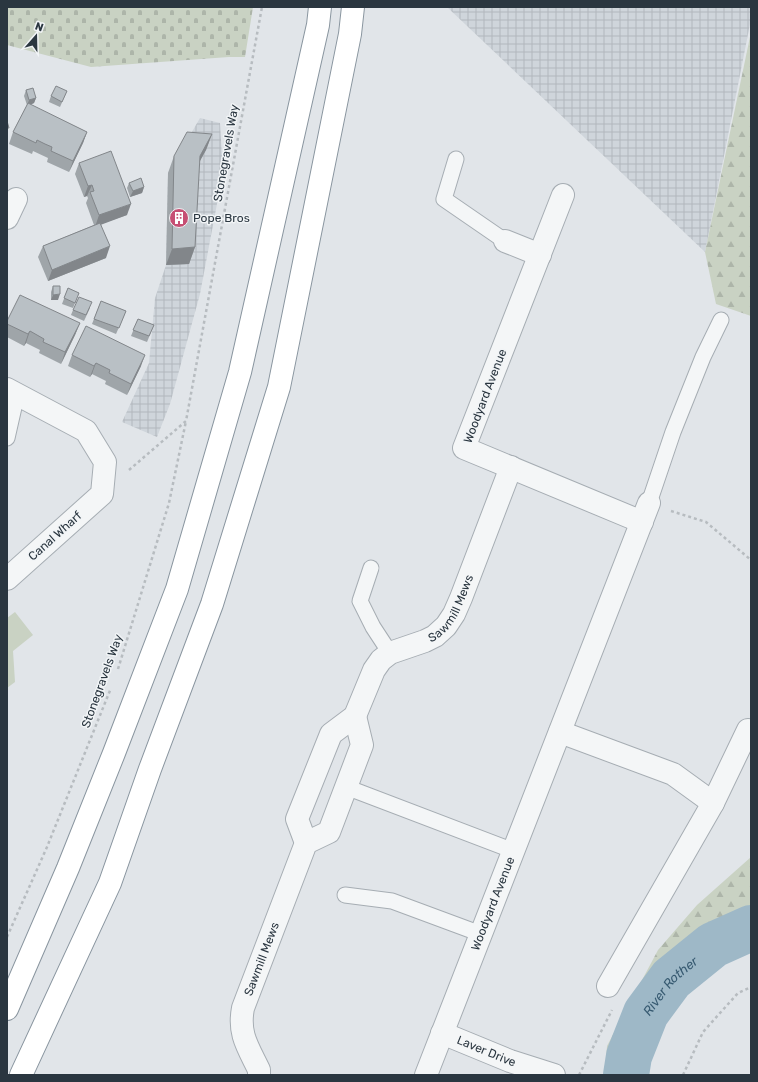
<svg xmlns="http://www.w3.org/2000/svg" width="758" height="1082" viewBox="0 0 758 1082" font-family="Rubik,sans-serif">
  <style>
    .industrial { fill: url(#industrial-grid) }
    .forest { fill: url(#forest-firs) }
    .cemetery { fill: url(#cemetery-stones) }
    .park { fill: #c9d2c3 }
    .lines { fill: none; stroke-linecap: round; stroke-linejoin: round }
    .river { stroke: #9eb8c7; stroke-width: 46 }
    .lane-casing { stroke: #a6adb3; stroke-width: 17 }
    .street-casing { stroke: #a6adb3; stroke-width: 24 }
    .highway-casing { stroke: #89959f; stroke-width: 24 }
    .path { stroke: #b7bcc0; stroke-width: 2.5; stroke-dasharray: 3 3; stroke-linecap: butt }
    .lane { stroke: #f4f6f7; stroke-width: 15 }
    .street { stroke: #f4f6f7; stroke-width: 22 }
    .highway { stroke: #fff; stroke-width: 22 }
    .wall { fill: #9fa5a9 }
    .shaded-wall { fill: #82868a }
    .building { fill: #b9c0c5; stroke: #82868a }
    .labels { text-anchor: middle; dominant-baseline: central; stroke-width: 3; stroke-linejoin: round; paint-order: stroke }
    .street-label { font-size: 12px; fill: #2a3640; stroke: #f1f4f6 }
    .poi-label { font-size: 12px; fill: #2a3640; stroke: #f1f4f6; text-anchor: start }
    .water-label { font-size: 13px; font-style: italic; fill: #375a71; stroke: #f1f4f6 }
  </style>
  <defs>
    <pattern id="industrial-grid" width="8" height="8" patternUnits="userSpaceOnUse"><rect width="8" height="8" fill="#cfd5db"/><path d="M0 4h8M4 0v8" fill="none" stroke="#b2b7bd"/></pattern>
    <pattern id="forest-firs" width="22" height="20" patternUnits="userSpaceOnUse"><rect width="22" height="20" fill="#c9d2c3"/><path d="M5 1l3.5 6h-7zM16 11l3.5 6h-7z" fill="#adb5a9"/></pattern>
    <pattern id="cemetery-stones" width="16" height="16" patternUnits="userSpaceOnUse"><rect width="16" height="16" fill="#c9d2c3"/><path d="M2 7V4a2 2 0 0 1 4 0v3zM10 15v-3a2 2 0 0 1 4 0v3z" fill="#adb5a9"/></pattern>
  </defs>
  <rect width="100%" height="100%" fill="#e1e5e9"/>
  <g class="industrial">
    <path d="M447,7H751V19L705,252Z"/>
    <path d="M200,118L220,123L223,172L200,294L170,404L157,437L122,422L149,363L155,298L166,265L168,173Z"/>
  </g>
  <g class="forest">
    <path d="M751,32V316L716,304L705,252Z"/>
    <path d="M751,857V910L715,929L648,985L615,1075H605L607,1046L658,950L697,905Z"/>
  </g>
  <path class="cemetery" d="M7,7H253L245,57H229L91,67L7,45Z"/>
  <path class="park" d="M15,612L33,635L13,651L15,682L7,688V618Z"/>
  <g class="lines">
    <path class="river" id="s1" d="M626,1075L629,1056L646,1013L671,979L713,945L751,928"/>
    <defs>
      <g id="lane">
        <path d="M456,159L444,199L505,241"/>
        <path d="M7,438L17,394"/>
        <path d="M649,503L673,432L703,357L721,320"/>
        <path d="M371,568L360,601L373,627L390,653"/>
        <path d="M346,787L514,851"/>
        <path d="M345,895L392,901L481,934"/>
      </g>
      <g id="street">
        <path d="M563,195L464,448L642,522"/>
        <path d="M7,218L16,199"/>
        <path d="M505,241L540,255"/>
        <path d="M7,389L86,431L105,462L102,494L7,579"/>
        <path d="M560,732L673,774L713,803L608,986"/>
        <path d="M713,803L748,730"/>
        <path id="s2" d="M306,843L297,819L331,734L355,716L374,670L381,660L390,653L425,641L435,636L446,626L454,614L461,598L511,467"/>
        <path id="s3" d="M442,1033L510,1061L554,1075"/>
        <path id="s4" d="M259,1075V1070C248,1047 238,1034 243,1008L306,843L329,832L362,745L355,716"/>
        <path id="s5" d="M426,1075L649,503"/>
      </g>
      <g id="highway">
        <path d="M7,1009L68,868L114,753L177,589L240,372L318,25L320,7"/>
        <path d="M21,1075L110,883L150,769L212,604L279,387L350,34L353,7"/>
      </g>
    </defs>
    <use href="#lane" class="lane-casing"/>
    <use href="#street" class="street-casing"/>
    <use href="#highway" class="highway-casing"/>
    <g class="path">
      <path d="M129,470L186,421L262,7"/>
      <path d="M671,511L706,522L751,560"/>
      <path d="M118,669L169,503L186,421"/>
      <path d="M7,937L47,847L111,688"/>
      <path d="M579,1075L612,1010"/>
      <path d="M683,1075L703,1032L738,993L751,987"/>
    </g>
    <use href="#lane" class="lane"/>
    <use href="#street" class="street"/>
    <use href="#highway" class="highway"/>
  </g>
  <g class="wall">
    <path d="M26,90L36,98L34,103L30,105L87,132L83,143L69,172L47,162L48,158L33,151L32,154L9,144L13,132L27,105L24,96Z"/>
    <path d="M67,91L60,107L49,102L51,96Z"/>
    <path d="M212,134L206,150L199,162L195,247L189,264L166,265L168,173L174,156Z"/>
    <path d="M79,163L127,215L101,224L106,258L48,281L38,257L43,246L94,225L86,203L88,198L87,196L84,197L75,174Z"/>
    <path d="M129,183L144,187L142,193L130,197L127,188Z"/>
    <path d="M53,286L58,300H51V292Z"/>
    <path d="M68,288L79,293L73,308L62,304Z"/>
    <path d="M101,301L126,311L116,334L92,324Z"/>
    <path d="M90,308L84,321L71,315L73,310Z"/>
    <path d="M138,319L154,325L147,342L131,336Z"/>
    <path d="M7,321L80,323L75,335L61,364L39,353L40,350L26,343L24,346L7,337Z"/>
    <path d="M72,355L141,366L127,395L105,384L106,381L92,374L90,377L68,366Z"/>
  </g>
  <g class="shaded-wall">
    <path d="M36,98L34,103L27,106L29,100Z"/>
    <path d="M87,132L83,143L69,172L73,161Z"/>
    <path d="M212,134L206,150L194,172L200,156Z"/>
    <path d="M92,185L87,196L84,197L88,186Z"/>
    <path d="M144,187L142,193L130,197L133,191Z"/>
    <path d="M131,204L127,215L95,227L99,215Z"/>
    <path d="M110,246L106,258L48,281L52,270Z"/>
    <path d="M195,247L189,264L166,265L172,249Z"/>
    <path d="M60,294L58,300H51L53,295Z"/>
    <path d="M80,323L75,335L61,364L65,352Z"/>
    <path d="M30,331L26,343L24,346L28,334Z"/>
    <path d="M145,355L141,366L127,395L131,384Z"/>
    <path d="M96,363L92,374L90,377L94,366Z"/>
  </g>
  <g class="building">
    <path d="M56,86L67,91L62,102L51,96Z"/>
    <path d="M33,88L36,98L29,100L26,90Z"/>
    <path d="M28,103L87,132L73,161L51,151L52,147L45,144L37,140L36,143L13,132Z"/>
    <path d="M7,121L9,128H7Z"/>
    <path d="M187,132L212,134L200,156L195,247L172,249L174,156Z"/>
    <path d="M111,151L131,204L99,215L90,192L94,191L92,185L88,186L79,163Z"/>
    <path d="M141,178L144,187L133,191L129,183Z"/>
    <path d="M100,223L110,246L52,270L43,246Z"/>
    <path d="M53,286H60V294L53,295Z"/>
    <path d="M68,288L79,293L75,303L64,298Z"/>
    <path d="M20,295L80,323L65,352L43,342L44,339L30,331L28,334L7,324V321Z"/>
    <path d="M79,297L92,302L86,315L73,310Z"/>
    <path d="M101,301L126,311L119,328L94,319Z"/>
    <path d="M138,319L154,325L149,336L133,330Z"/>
    <path d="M86,326L145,355L131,384L109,373L110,370L96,363L94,366L72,355Z"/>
  </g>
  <defs>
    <symbol id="building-disc" viewBox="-11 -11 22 22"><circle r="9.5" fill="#c64e73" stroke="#f1f4f6"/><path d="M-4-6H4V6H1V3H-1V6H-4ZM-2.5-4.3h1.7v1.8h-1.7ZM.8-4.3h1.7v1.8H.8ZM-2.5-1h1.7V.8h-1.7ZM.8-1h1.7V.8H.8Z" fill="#fff"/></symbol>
  </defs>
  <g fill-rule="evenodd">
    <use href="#building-disc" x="168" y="207" width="22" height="22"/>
  </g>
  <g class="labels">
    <g class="street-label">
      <text transform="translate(226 153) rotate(-80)">Stonegravels Way</text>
      <text transform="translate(485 396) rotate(-69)">Woodyard Avenue</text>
      <text transform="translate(55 536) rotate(-42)">Canal Wharf</text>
      <text stroke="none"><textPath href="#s2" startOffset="301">Sawmill Mews</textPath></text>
      <text transform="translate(102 681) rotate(-70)">Stonegravels Way</text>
      <text stroke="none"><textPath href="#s5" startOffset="184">Woodyard Avenue</textPath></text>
      <text stroke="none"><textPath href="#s4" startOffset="123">Sawmill Mews</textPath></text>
      <text stroke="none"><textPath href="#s3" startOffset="48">Laver Drive</textPath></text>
    </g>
    <g class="poi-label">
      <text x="193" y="218">Pope Bros</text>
    </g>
    <g class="water-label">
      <text stroke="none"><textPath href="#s1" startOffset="102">River Rother</textPath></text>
    </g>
  </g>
  <rect width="758" height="1082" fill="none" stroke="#2a3640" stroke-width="16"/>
  <g transform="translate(36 36) rotate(20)" stroke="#f1f4f6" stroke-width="3" paint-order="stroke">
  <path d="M0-3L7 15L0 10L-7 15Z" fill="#2a3640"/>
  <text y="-6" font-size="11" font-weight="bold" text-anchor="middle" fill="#2a3640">N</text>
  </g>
</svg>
